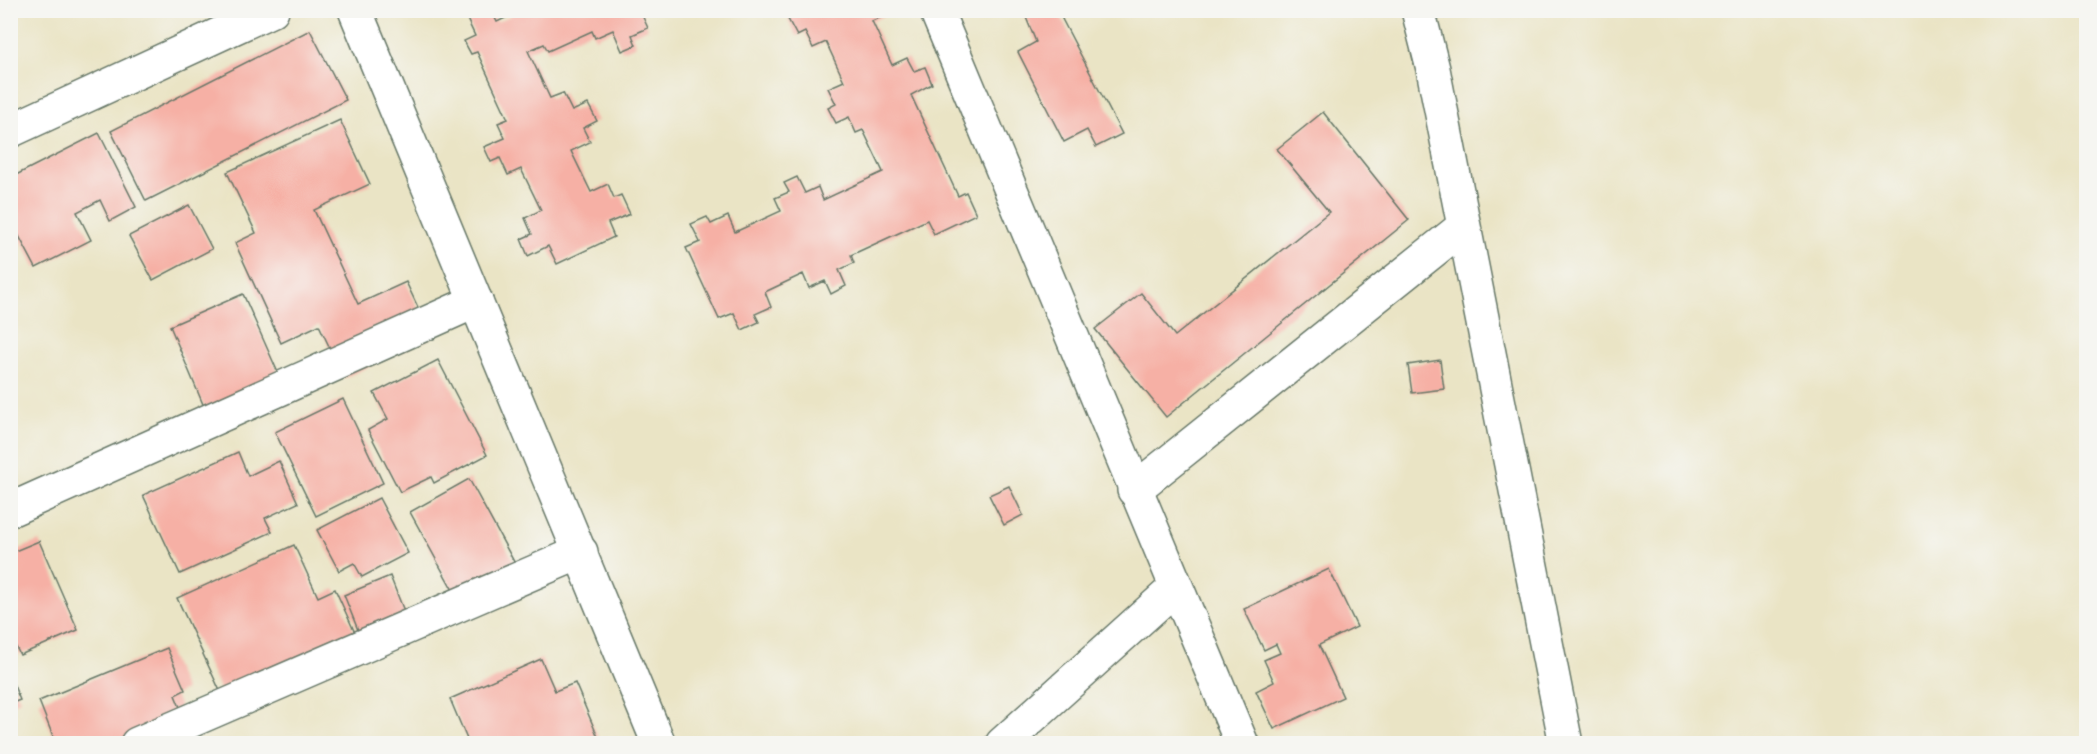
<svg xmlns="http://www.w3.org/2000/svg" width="2097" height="754" viewBox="0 0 2097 754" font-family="Delius,sans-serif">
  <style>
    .building { fill: #f6b0a5 }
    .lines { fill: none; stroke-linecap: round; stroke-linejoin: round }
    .minor-casing { stroke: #667767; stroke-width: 36 }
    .tertiary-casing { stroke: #667767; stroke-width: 36 }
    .minor { stroke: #fff; stroke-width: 33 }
    .tertiary { stroke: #fff; stroke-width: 33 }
  </style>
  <rect width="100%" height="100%" fill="#f6f6f2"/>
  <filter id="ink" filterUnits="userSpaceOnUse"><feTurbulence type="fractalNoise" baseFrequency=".0167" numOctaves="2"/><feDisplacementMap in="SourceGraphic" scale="12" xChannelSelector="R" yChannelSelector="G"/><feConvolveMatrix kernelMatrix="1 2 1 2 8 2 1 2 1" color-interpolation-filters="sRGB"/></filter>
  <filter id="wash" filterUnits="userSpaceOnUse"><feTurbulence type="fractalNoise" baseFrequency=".008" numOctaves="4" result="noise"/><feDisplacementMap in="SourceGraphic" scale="24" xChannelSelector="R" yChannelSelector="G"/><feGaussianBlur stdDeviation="1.35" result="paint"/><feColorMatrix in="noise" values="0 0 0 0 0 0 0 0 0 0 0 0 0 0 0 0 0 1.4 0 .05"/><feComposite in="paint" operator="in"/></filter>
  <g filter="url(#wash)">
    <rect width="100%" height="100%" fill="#eae4c5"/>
    <g id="blocks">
      <g class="building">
        <path d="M481,10H491L497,22L522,10H648L641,13L648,28L632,35L636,45L622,51L613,30L595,38L592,31L548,51L544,44L528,51L550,98L563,93L572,111L588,104L597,121L583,128L590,142L571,151L591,192L608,184L614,198L621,195L630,214L608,223L614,237L557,264L548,246L528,256L521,239L532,234L525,218L541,210L521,169L508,175L500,158L491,162L484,147L505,138L498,123L508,119L477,52L471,54L464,41L475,36L466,17Z"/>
        <path d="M807,10H890L891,13L872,21L892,65L907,58L914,71L925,67L932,84L911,95L958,196L966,192L976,214L934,234L927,220L851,255L854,263L839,270L846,286L831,294L825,281L809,288L803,274L765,292L771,307L755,314L759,322L742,330L734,313L719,319L686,248L700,242L691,224L707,217L711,224L728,216L735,232L781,211L775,198L789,192L784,183L797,177L805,193L818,187L823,200L883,172L863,130L856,133L849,117L836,123L828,108L836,104L828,88L844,81L826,42L813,48L805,32L797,36L788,19Z"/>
        <path d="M1023,10H1065L1062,19L1122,134L1096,147L1087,130L1064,142L1018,52L1036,42Z"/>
        <path d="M310,30L346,100L146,201L111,131Z"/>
        <path d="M1323,112L1409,220L1166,417L1095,329L1141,293L1175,336L1329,212L1277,149Z"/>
        <path d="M340,120L370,184L314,210L358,304L406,282L432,337L344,378L319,325L281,343L235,243L256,233L227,172Z"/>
        <path d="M99,133L136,207L110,221L100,200L77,212L91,240L36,268L10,219V178Z"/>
        <path d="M189,205L212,249L153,280L129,236Z"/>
        <path d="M243,294L288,395L213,428L170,326Z"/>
        <path d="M438,360L487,455L434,483L431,477L400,492L368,430L388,419L374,393Z"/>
        <path d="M1440,360L1444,389L1412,393L1408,365Z"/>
        <path d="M343,399L383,483L316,516L275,432Z"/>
        <path d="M238,452L248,476L279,461L298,503L265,518L272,532L180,574L143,495Z"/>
        <path d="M469,479L519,571L460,603L410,512Z"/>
        <path d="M1009,486L1023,515L1004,525L989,495Z"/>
        <path d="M379,498L408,553L362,577L354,563L339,571L317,530Z"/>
        <path d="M39,541L78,630L20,655L16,647L10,649V553Z"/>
        <path d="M294,545L318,597L335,589L361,646L227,706L177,598Z"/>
        <path d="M1329,569L1357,627L1319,645L1343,697L1274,729L1256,691L1274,682L1264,660L1280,653L1276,644L1264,650L1244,609Z"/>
        <path d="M390,576L408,621L362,640L344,595Z"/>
        <path d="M167,648L185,690L175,695L186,722L135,744H56L39,701Z"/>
        <path d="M541,659L555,691L575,683L601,744H469L450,699Z"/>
        <path d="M10,676L20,700L10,704Z"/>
      </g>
    </g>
  </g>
  <g filter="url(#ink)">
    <use href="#blocks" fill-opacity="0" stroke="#667767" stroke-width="1.5"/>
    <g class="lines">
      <defs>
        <g id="minor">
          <path d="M936,10L1242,744"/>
          <path d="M1418,10L1433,69L1566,744"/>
          <path d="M10,131L272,10"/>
          <path d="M1134,490L1463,227"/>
          <path d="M10,510L476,301"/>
          <path d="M137,744L581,552"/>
          <path d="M1002,744L1175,588"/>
        </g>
        <path id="tertiary" d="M355,10L659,744"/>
      </defs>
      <use href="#minor" class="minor-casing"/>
      <use href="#tertiary" class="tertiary-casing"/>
      <use href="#minor" class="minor"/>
      <use href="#tertiary" class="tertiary"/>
    </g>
  </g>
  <rect width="2097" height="754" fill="none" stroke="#f6f6f2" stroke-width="36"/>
</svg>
